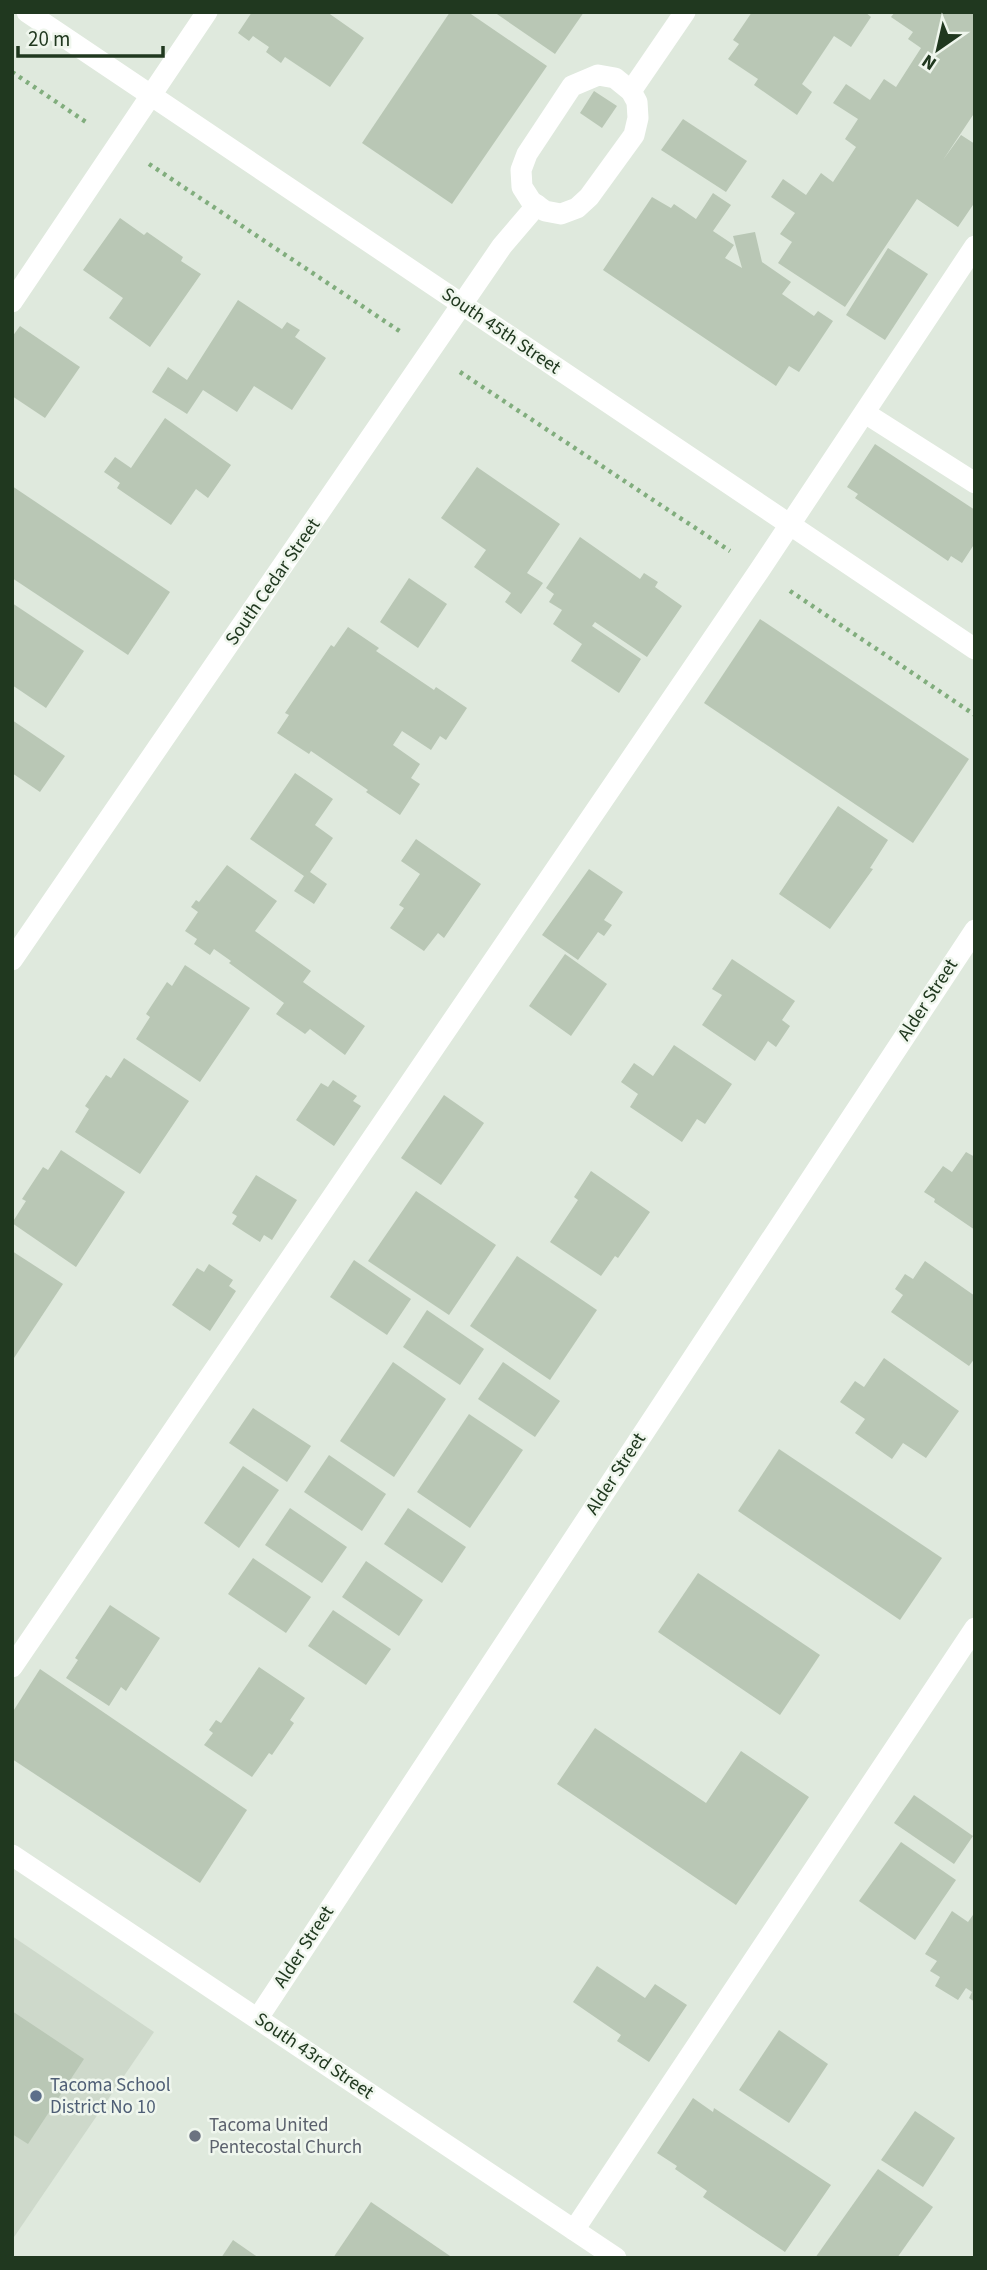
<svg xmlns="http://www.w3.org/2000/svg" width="987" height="2270" viewBox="0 0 987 2270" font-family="'Source Sans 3',sans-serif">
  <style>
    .built { fill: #ced9cb }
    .building { fill: #b9c7b5 }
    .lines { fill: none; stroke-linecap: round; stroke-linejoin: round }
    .path { stroke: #81ad7d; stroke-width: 4.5; stroke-dasharray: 3.5 5; stroke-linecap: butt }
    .minor { stroke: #fff; stroke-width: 21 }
    .service-dot { fill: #5c6f8a; stroke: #eff6ed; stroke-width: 2.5 }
    .worship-dot { fill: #6b7280; stroke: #eff6ed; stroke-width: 2.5 }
    .labels { text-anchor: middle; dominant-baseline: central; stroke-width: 5; stroke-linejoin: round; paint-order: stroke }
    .street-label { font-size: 19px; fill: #20381f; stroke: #eff6ed }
    .service-label { font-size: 19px; fill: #4e5e75; stroke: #eff6ed; text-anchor: start }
    .worship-label { font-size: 19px; fill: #5b616d; stroke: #eff6ed; text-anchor: start }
  </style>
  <rect width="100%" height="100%" fill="#dfe9dd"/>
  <path class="built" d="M12,1936L154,2032L12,2240Z"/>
  <g class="building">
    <path d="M252,12H327L364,38L330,87L285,57L281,63L266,52L269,47L253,36L249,41L238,33Z"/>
    <path d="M450,12H468L547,66L452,204L362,143Z"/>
    <path d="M494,12H584L555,54Z"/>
    <path d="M752,12H865L871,17L851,47L834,36L802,84L812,92L797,115L754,85L758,79L728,59L739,44L733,40Z"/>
    <path d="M895,12H975V112L943,160L961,135L975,144V202L958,227L917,199L845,307L778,263L792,242L780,234L795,213L771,197L783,179L806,195L821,173L833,182L856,147L845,139L858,119L833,103L846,84L870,100L884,79L896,87L921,48L908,39L913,32L891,17Z"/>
    <path d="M594,91L617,106L602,128L580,113Z"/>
    <path d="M683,119L747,161L726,192L661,150Z"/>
    <path d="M713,193L731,205L713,231L734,245L725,258L742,268L733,236L755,232L762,262L791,282L782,294L814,316L818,311L833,321L799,372L789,366L776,386L603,270L652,197L671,208L674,204L696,219Z"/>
    <path d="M120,218L144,235L147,232L183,257L181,261L201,274L150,347L109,318L123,298L83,270Z"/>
    <path d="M888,248L928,274L885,340L846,315Z"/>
    <path d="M238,300L282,329L287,322L300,330L295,337L326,358L292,410L254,386L237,412L203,390L187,414L152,392L168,367L187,380Z"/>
    <path d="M20,326L80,367L45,418L12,396V337Z"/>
    <path d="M165,418L231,465L208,498L196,489L171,525L117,488L120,483L104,472L115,457L131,468Z"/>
    <path d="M875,444L975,510V543L962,563L951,556L948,561L855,498L858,494L847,487Z"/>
    <path d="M477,467L560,524L527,573L543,583L521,614L505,602L511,593L474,567L486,550L441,518Z"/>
    <path d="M12,486L170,592L128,655L12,578Z"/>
    <path d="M580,537L640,579L644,573L658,582L655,587L682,606L647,657L595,622L592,626L641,659L619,693L571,661L582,644L553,624L562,610L549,602L554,594L546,588Z"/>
    <path d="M409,578L447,604L418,648L380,622Z"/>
    <path d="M12,603L84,651L46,708L12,685Z"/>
    <path d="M760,619L969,759L913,843L704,703Z"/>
    <path d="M348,627L379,648L376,651L434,690L436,687L467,708L446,740L440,736L431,750L402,731L393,745L420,764L411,778L420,784L400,815L366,792L368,790L311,751L309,754L277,733L289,715L285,713L331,645L334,647Z"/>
    <path d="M12,720L65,756L40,792L12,773Z"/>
    <path d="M295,773L333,799L315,825L333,838L310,872L327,884L314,904L294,891L304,876L250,839Z"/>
    <path d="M838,806L888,840L870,868L873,869L830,929L779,894Z"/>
    <path d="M416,839L481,884L444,938L438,933L424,951L390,928L404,908L399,905L420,874L401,861Z"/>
    <path d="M227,865L277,901L255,931L311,971L303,982L365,1026L345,1055L310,1029L305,1034L276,1014L284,1003L229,963L231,961L214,949L210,955L194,944L197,939L185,931L198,912L191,907L196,900L199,902Z"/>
    <path d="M589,869L623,892L604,920L612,925L604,936L598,932L578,960L542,935Z"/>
    <path d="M565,954L607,984L571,1036L529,1006Z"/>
    <path d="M732,959L795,1001L782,1020L790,1026L776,1047L768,1041L755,1061L702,1025L722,995L712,989Z"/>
    <path d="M185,965L250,1008L200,1082L136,1039L150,1017L146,1014L167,982L172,986Z"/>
    <path d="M674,1045L732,1084L705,1124L697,1119L682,1142L630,1107L638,1094L621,1082L634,1063L653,1076Z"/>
    <path d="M124,1058L189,1101L140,1174L75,1132L89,1109L85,1106L106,1075L111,1078Z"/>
    <path d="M333,1080L357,1096L353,1101L361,1106L334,1146L296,1120L321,1083L328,1087Z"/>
    <path d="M444,1095L484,1123L441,1185L401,1158Z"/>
    <path d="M61,1150L125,1192L76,1267L12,1223L26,1201L22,1199L43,1167L48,1170Z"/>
    <path d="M966,1152L975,1157V1230L934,1202L935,1199L924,1192L943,1166L952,1172Z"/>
    <path d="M591,1171L650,1212L618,1258L615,1256L601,1276L550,1242L578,1200L574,1197Z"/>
    <path d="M256,1175L297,1200L272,1240L264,1235L260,1242L232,1224L237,1216L232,1213Z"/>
    <path d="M416,1191L496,1245L449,1315L368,1261Z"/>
    <path d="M12,1251L63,1284L14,1358L12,1357Z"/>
    <path d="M517,1256L597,1310L550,1380L470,1326Z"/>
    <path d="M354,1260L411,1299L387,1335L330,1297Z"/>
    <path d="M925,1261L975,1296V1358L969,1366L891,1312L903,1295L895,1289L905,1274L913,1279Z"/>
    <path d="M209,1264L233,1280L229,1286L236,1291L210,1331L172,1305L197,1268L204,1272Z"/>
    <path d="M427,1310L484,1349L460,1385L403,1347Z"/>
    <path d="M884,1358L959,1411L926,1458L903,1443L892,1459L855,1433L865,1419L840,1402L855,1381L864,1387Z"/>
    <path d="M393,1362L446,1399L394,1477L340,1441Z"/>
    <path d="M503,1362L560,1401L535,1437L478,1399Z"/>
    <path d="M253,1408L311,1446L287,1482L229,1443Z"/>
    <path d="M469,1414L523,1450L470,1528L417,1492Z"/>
    <path d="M779,1449L942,1558L900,1620L738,1511Z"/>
    <path d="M329,1455L386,1494L362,1531L304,1492Z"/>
    <path d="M243,1466L279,1490L239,1548L204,1523Z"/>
    <path d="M290,1508L347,1547L322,1583L265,1545Z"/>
    <path d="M408,1508L466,1547L442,1583L384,1544Z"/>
    <path d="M253,1558L311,1597L286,1633L228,1594Z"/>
    <path d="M366,1561L423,1600L399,1636L342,1597Z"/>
    <path d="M698,1573L820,1655L780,1715L658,1632Z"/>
    <path d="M110,1605L160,1638L126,1691L121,1687L109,1706L66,1678L78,1660L75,1658Z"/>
    <path d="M333,1610L391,1649L366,1685L308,1646Z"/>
    <path d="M259,1667L305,1698L290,1720L294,1723L272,1755L269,1753L252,1777L204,1745L213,1733L209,1730L216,1720L221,1723Z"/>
    <path d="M40,1669L247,1810L200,1883L12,1759V1713Z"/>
    <path d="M595,1728L706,1803L741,1751L809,1797L736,1905L557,1784Z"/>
    <path d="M914,1795L973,1836L954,1864L894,1823Z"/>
    <path d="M901,1842L956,1880L915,1940L859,1901Z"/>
    <path d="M952,1911L968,1922L975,1912V2002L969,1998L972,1992L966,1988L958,2000L935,1986L940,1977L930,1971L937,1961L925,1954Z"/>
    <path d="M597,1966L645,1998L655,1984L687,2005L649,2062L617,2041L621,2035L573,2002Z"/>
    <path d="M12,2011L84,2059L28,2144L12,2134Z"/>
    <path d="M779,2030L828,2064L789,2123L739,2090Z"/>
    <path d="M693,2098L713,2112L714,2108L831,2185L785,2252L703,2197L707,2191L675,2169L677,2166L657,2153Z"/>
    <path d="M915,2111L955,2138L923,2187L881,2160Z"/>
    <path d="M878,2169L933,2207L897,2258H815Z"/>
    <path d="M371,2202L453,2258H333Z"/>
    <path d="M233,2240L259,2258H221Z"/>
  </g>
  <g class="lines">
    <g class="path">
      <path d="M12,72L89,124"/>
      <path d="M149,164L401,332"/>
      <path d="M460,372L730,551"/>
      <path d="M790,591L975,715"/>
    </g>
    <g class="minor">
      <path d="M27,12L975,649"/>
      <path d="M598,75L615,78L631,91L637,102L638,118L634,135L589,197L577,208L561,214L545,211L531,201L522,187L521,170L527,154L572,86Z"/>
      <path d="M631,91L685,12"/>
      <path d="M12,302L207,12"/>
      <path d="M865,413L975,483"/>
      <path d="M12,960L502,246L537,205"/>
      <path d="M12,1667L759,571L975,246"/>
      <path d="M12,1855L616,2258"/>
      <path d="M258,2018L975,930"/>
      <path d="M574,2230L975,1628"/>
    </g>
  </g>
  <circle class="service-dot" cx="36" cy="2096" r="7"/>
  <circle class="worship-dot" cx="195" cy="2136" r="7"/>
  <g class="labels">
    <g class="street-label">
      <text transform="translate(501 331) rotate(34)">South 45th Street</text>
      <text transform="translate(273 582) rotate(-55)">South Cedar Street</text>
      <text transform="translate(928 1000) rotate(-57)">Alder Street</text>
      <text transform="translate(616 1474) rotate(-57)">Alder Street</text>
      <text transform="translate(304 1947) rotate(-57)">Alder Street</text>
      <text transform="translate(314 2056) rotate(34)">South 43rd Street</text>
    </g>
    <g class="service-label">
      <text x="50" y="2085">Tacoma School<tspan x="50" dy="22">District No 10</tspan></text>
    </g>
    <g class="worship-label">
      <text x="209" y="2125">Tacoma United<tspan x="209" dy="22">Pentecostal Church</tspan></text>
    </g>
  </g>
  <rect width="987" height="2270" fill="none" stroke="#20381f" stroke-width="28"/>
  <g transform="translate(938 49) rotate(214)" stroke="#eff6ed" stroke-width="5" paint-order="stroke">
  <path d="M0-5L12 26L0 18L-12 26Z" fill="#20381f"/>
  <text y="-10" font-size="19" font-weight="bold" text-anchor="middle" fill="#20381f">N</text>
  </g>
  <path d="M18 46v10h145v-10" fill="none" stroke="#20381f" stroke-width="3.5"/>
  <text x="28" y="46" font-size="21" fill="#20381f" stroke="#eff6ed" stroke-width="5" paint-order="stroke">20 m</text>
</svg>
